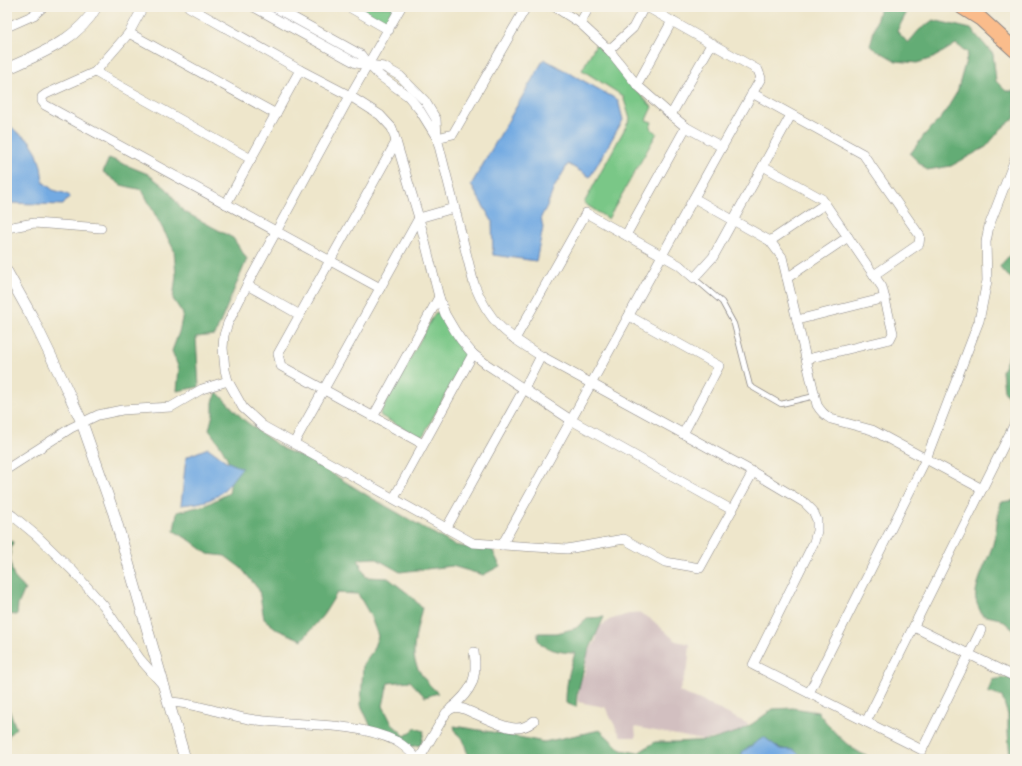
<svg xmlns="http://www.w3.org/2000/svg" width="1022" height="766" viewBox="0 0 1022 766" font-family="'EB Garamond',serif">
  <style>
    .industrial { fill: #d2bfc0 }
    .green { fill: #7ac787; stroke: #4e7461 }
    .forest { fill: #63ac74; stroke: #426758 }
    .water { fill: #73aae2; stroke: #4a668e }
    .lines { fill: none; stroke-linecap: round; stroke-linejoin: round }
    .service-casing { stroke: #888483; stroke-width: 6 }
    .minor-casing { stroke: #888483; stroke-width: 10 }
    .tertiary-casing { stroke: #888483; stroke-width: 12 }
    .primary-casing { stroke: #888483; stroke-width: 16 }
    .service { stroke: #fff; stroke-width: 4.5 }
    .minor { stroke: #fff; stroke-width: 9 }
    .tertiary { stroke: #fff; stroke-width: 11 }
    .primary { stroke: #fabc8b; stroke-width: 14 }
  </style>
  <rect width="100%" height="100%" fill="#f7f3e8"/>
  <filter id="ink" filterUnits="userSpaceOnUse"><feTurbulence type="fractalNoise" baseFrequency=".025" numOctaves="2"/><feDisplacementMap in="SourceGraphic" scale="8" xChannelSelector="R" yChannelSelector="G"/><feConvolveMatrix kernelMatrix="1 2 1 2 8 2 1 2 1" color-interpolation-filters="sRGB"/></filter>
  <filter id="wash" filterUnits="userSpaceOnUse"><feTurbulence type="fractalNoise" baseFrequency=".012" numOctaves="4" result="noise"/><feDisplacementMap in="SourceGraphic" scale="16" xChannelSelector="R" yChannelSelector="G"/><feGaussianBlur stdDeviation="0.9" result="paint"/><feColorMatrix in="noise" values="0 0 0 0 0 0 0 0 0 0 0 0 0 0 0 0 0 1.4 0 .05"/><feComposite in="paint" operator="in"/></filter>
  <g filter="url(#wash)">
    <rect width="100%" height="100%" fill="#eee6cb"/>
    <path class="industrial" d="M639,613L651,619L676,641L690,644L688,666L679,692L698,699L748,724L738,733L703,740L635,727L636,737H621L605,707L578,702L579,686L586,670L587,654L596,641L598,628L609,620L629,614Z"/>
    <g class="green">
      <path d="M357,7H396L388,22H384Z"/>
      <path d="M596,44L614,63L626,79L652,107L646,120L652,122L650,128L657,133L608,219L584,203L630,119L623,96L582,70Z"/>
      <path d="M439,312L447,327L467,355L423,436H417L381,416L380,413L435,313Z"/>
    </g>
    <g class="forest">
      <path d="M880,7H908V10L897,31L908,43L919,30L933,20L971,29L993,54L996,81L1006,91H1015V118L1001,129L986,147L951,166L927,170L910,154L925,134L942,117L957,92L968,53L956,44L933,58L917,63L896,61L870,46Z"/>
      <path d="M109,158L148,174L167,189L183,211L233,238L247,259L215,335L196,337L199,387L177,391L179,369L172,351L179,332L183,314L173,299L176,276L174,250L142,190L121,185L103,172Z"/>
      <path d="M1014,250H1015V281L1003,272L1000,266Z"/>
      <path d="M1015,328V407L1004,391L1002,371L1011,351L1012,334Z"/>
      <path d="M217,392L244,420L283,449L310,460L370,497L454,545L472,548L492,549L500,566L483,575L452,566L400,572L375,558L358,559L366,577L388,578L410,595L422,608C419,620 411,650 415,661C419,674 428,684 438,693L425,697L410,681L388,683L383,706L392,724L405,736L416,728L424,731L421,745L408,747L371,727L361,705L363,664L372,652L378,636L370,615L358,594L337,593L324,614L302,640L278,630L264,619L259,590L241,568L225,556L208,554L191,541L174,531L177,512L206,505L229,493C230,487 231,482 231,476C232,460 218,442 209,430L213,414V402Z"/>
      <path d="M1015,500V630L1000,619L982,615C980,610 977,605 976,600C973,587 989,558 993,544C997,530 997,516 1001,502Z"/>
      <path d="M7,539L13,542C9,552 10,567 14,577C17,581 22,585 25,589L18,605L17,615L7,614Z"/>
      <path d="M604,617L588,653L577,695L576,707L566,703C566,683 569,672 575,653C565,653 543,650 538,640C538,637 538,635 538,633H557L576,628L587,618Z"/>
      <path d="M1008,677L1015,680V759H1010L1008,731V715L1002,697L988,692L992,680Z"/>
      <path d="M7,707H8L16,728L9,735L7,741Z"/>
      <path d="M793,708L818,712C832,730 846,748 869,757C876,760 886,758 894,759H804V756L771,745L755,744L746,759H469L463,739L456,733L454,726L498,733L544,742L600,730L621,750L638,753L655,742H676L711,740L737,732L752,724L773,709Z"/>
    </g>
    <g class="water">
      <path d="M544,59L618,100L623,120L590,177L568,164L554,188L547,206L541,217L543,228L536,261L493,255L492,221L471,185Z"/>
      <path d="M7,123L18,133L29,140L36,151L41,166L43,182L53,190L64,193L70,196L63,205L9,203L7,205Z"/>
      <path d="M208,448L226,461L242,468C233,478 224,494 211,499C202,503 190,504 181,505L186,457Z"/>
      <path d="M764,737L780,749L794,750L804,759H742V752Z"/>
    </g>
  </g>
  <g filter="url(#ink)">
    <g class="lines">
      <defs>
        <path id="service" d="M694,278L722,302L734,324L750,386L781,404L815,396"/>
        <g id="minor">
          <path d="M143,7L129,33L95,72L46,94L42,97V101L45,105L380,288"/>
          <path d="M189,7L300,70L350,96L380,115L392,128L419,218L439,297L445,314L455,331L461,340L473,354L486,364L571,420L732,510"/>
          <path d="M254,7L356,63L369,65L380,76L408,96L419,109L437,138"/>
          <path d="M274,7L361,55L369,65L384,67L400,76L425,101L436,119L437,138L474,284C490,324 506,334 541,356L753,472L805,503L813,511L817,520V531L814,542L753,665L922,750L981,630"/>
          <path d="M349,7L389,30"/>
          <path d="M401,7L350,96L247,285L228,323L224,335L223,348L225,370L228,381L243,408L263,426L473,543L567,549L624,539L665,562L700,568L753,472"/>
          <path d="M647,7L758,70L761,78L722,147"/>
          <path d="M580,23L589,7"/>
          <path d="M7,27L34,15L43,7"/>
          <path d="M129,33L276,114"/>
          <path d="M609,50L633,28L644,7"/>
          <path d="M95,72L251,159"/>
          <path d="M637,85L672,21"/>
          <path d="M752,93L863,154L920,236L919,244L874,275"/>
          <path d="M671,115L712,43"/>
          <path d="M437,138L453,134L526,7"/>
          <path d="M396,142L278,354L281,366L423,444"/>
          <path d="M763,166L822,199L882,287L893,333L890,339L807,359"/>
          <path d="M694,198L770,241L782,257L817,405C821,412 824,415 831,419L872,430L982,489"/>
          <path d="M226,204L300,70"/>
          <path d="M7,228L34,223L101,228"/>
          <path d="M626,235L686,127"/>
          <path d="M770,241L825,204"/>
          <path d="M787,278L848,237"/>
          <path d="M247,285L300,315"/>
          <path d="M629,316L719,366L683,434"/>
          <path d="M797,320L885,298"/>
          <path d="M515,339L586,213L679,265L694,278L713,257L791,115"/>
          <path d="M373,417L439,297"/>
          <path d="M294,443L419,218L454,208"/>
          <path d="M7,469L71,428L98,415L122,410L171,407L202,389L228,381"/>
          <path d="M394,498L473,354"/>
          <path d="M7,512L13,516L37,536L73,571L104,606L140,659L163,685"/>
          <path d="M447,527L524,389L541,356"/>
          <path d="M502,545L722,147L686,127L671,115L637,85L609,50L580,23L555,7"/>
          <path d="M914,627L1015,677"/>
          <path d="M809,693L926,459L979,321L987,281L986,242L989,226L1015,159"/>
          <path d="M169,702C196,703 222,714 249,719C298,727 351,720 396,741C403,745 412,753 417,759"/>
          <path d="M451,708C472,691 478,678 474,652"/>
          <path d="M866,722L1015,423"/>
          <path d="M417,758L421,756L446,713C452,707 456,706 464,709C477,714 504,729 517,728C523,728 529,725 534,721"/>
        </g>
        <g id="tertiary">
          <path d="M7,69C39,54 78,40 96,7"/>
          <path d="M7,272L32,317L61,377L81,420L114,514L185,759"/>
        </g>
        <path id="primary" d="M962,7L981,19L1015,50"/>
      </defs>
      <use href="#service" class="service-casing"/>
      <use href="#minor" class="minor-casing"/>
      <use href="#tertiary" class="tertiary-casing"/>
      <use href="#primary" class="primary-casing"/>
      <use href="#service" class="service"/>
      <use href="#minor" class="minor"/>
      <use href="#tertiary" class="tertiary"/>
      <use href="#primary" class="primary"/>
    </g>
  </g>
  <rect width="1022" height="766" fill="none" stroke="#f7f3e8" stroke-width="24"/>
</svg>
